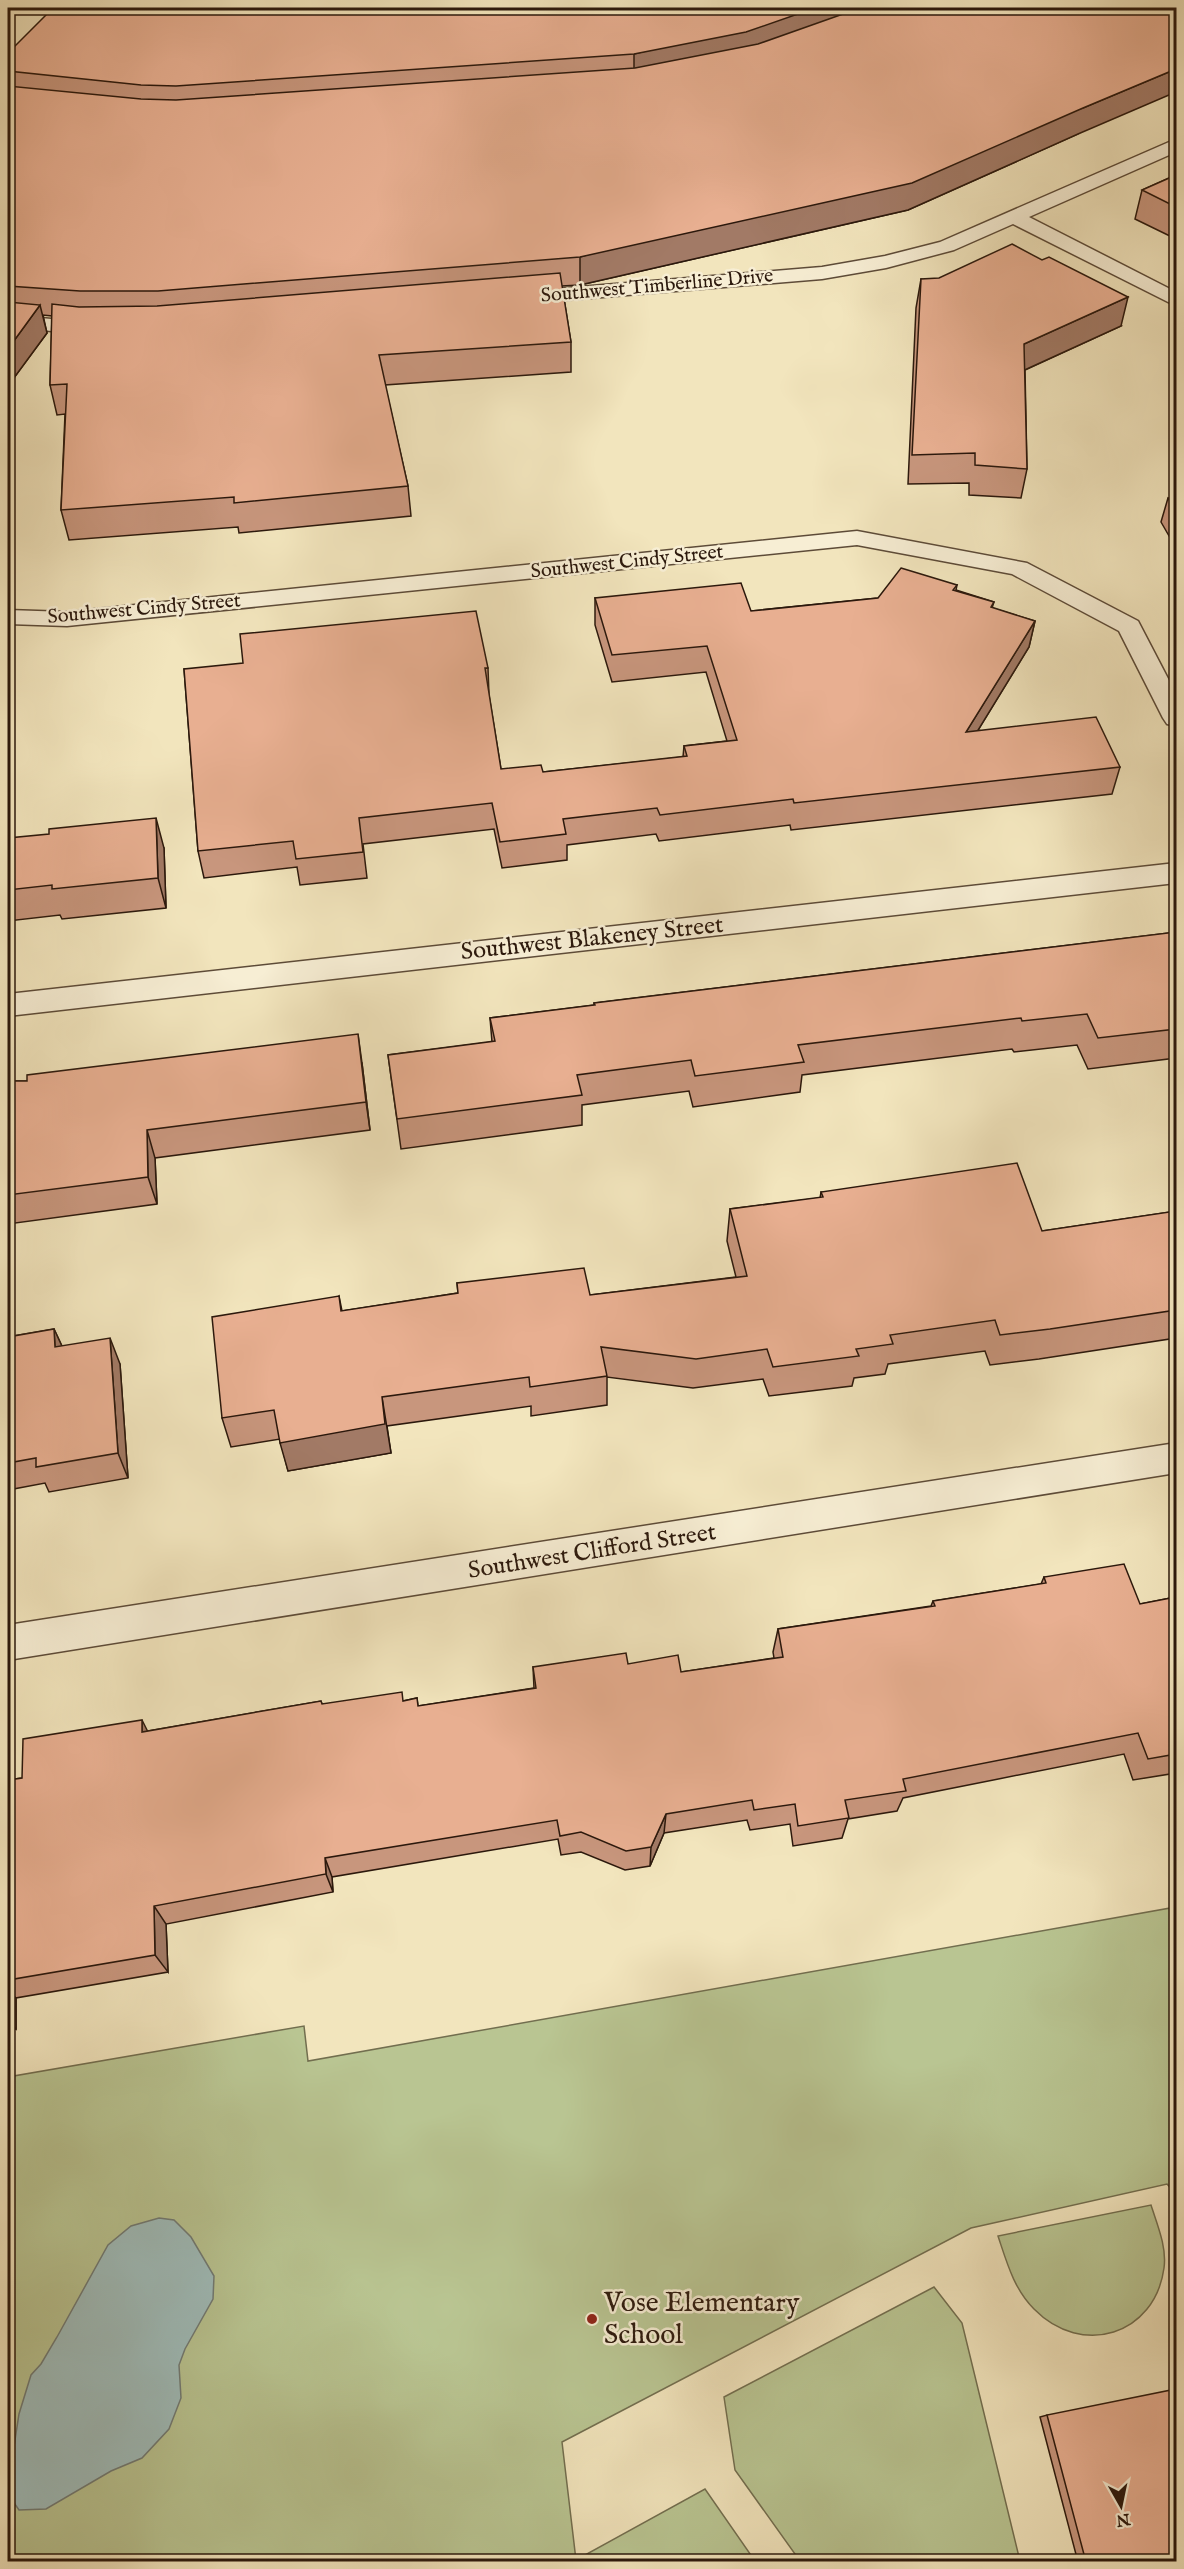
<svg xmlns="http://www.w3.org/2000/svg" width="1184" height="2569" viewBox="0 0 1184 2569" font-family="'IM FELL English',serif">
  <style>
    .green { fill: #b9c592; stroke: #726e4f; stroke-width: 1.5 }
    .water { fill: #9fbdbb; stroke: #717b75; stroke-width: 1.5 }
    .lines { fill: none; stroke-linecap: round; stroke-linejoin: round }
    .street-casing { stroke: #5d4b38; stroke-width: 3 }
    .street { fill: #f7eed4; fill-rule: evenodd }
    .wall { fill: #c8967d; stroke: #2b180c; stroke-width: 1.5 }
    .shaded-wall { fill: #a27a66; stroke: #2b180c; stroke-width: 1.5 }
    .building { fill: #e8af91; stroke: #2b180c; stroke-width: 1.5 }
    .poi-dot { fill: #8f2418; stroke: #f7eed4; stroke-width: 2 }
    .labels { text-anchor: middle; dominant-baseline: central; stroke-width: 5; stroke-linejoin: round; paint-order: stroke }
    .far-street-label { font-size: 20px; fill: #2b180c; stroke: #f7eed4 }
    .street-label { font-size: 24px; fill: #2b180c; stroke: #f7eed4 }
    .near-poi-label { font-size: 28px; fill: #2b180c; stroke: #f7eed4; text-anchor: start }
  </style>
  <rect width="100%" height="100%" fill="#f2e5bd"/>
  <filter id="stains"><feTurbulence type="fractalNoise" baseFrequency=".00333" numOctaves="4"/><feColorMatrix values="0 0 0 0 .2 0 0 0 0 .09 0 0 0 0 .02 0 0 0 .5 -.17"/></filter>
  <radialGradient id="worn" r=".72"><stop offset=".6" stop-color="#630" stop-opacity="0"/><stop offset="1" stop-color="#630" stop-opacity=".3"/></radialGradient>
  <g class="green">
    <path d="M1176,1907V2194L1167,2184L971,2228L562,2442L576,2560L705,2489L755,2561L8,2562V2077L304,2026L308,2061Z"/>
    <path d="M1151,2205C1157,2224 1167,2247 1164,2268C1155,2335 1082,2358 1034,2309C1014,2289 1007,2263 998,2236Z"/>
    <path d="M934,2287L962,2323L1020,2561H800L735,2470L724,2397Z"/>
  </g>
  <path class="water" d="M159,2218L174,2220L191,2237L214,2276L213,2299L185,2349L179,2365L181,2398L169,2429L142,2458L111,2471L46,2509L19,2510L12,2500L9,2479L19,2414L31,2375L41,2364L57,2337L108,2245L131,2226Z"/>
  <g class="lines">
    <defs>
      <g id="street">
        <path d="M1176,139V152L1029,217L1176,292V306L1013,224L954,250L886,268L822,279L518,304L511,302L508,298L511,294L518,292L822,267L885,256L940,242Z"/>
        <path d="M8,315L95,323L102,325L105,329L102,333L95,335L8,327Z"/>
        <path d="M857,531L1027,563L1138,621L1176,694V726L1167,724L1163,718L1119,631L1012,574L857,545L67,626L8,624V610L67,612Z"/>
        <path d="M1176,863V883L8,1016V994Z"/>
        <path d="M1176,1443V1473L8,1660V1625Z"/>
      </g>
    </defs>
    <use href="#street" class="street-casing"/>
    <use href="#street" class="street"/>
  </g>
  <g class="wall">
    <path d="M1176,8L1078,134L908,210L580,285L562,286L571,342V372L385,385L408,486L411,516L239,533L238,527L69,540L61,510L65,414L57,415L50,385L52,316L43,315L47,333L8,386V53Z"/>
    <path d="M1176,175V239L1135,219L1142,190Z"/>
    <path d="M921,279L1121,326L1025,370L1027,469L1021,498L969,495V483L908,484L916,308Z"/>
    <path d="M1168,498L1176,503V548L1161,522Z"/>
    <path d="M957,585L956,590L994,602L992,608L1035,621L1029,647L978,730L1120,767L1112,794L791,830L790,825L659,841L656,834L567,845V860L502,868L494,829L363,844L367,878L300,885L297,867L204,878L198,851L184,669L488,668L489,695L501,769L543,772L683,757L684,746L727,741L706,672L612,682L595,625V598L751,611L878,598Z"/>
    <path d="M8,838L164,848L166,908L62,919L60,915L8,921Z"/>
    <path d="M1176,932V1058L1088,1069L1077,1045L1014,1052L1012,1049L802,1075L800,1092L693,1107L689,1091L582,1105V1125L401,1149L388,1055L492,1042L490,1018L594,1005V1003Z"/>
    <path d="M362,1063L370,1130L155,1158L157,1204L8,1224V1081H27Z"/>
    <path d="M821,1192L1042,1231L1176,1211V1338L1039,1359L990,1365L985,1351L888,1364L885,1374L854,1378L852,1386L769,1396L763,1379L693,1388L607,1377V1405L531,1416V1406L387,1426L391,1453L288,1471L280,1439L231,1447L222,1418L339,1296L342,1311L458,1293L457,1283L590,1295L736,1277L727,1241L730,1209L820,1198Z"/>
    <path d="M54,1329L62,1346L120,1364L128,1478L49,1492L45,1483L8,1490V1337Z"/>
    <path d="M1044,1577L1140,1604L1176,1597V1773L1133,1780L1124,1754L903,1798L897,1811L848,1819L842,1838L793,1846L790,1824L750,1830L747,1820L664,1833L650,1866L625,1870L581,1852L561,1855L558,1839L332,1877L333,1892L166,1924L168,1972L16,1998V2029L8,2030V1780L22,1778L148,1731L321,1701L322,1704L403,1701L417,1698L418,1706L534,1688L533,1667L628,1664L681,1672L774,1658L773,1652L778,1629L931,1606L933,1601L1041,1584Z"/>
    <path d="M1047,2415L1176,2562H1078L1040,2417Z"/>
  </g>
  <g class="shaded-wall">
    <path d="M815,8H882L744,58L634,80V54Z"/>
    <path d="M1176,69V92L1078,134L908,210L580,285V257L1083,108Z"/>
    <path d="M1128,297L1121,326L1018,373L1024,344Z"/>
    <path d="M40,305L47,333L8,386V349Z"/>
    <path d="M1035,621L1029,647L961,758L966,732Z"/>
    <path d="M156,818L164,848L166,908L158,878Z"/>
    <path d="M358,1034L362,1063L370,1130L366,1102Z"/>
    <path d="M147,1130L155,1158L157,1204L148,1177Z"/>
    <path d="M54,1329L66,1355L55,1347Z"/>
    <path d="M110,1338L120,1364L128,1478L118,1453Z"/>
    <path d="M382,1397L391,1453L288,1471L280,1443Z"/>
    <path d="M142,1720L153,1742L142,1732Z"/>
    <path d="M666,1814L664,1833L650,1866L651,1847Z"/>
    <path d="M325,1858L332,1877L333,1892L326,1874Z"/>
    <path d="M154,1906L166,1924L168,1972L155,1955Z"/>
    <path d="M8,1990L16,1998V2029L8,2021Z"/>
  </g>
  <g class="building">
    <path d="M53,8H815L746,32L634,54L176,86L141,85L8,71V53Z"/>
    <path d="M860,8H1176V69L1083,108L912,183L580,257L158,291H80L8,286V86L141,99L176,100L635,68L758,44Z"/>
    <path d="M1176,175V207L1142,190Z"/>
    <path d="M1012,244L1042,260L1049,257L1128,297L1024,344L1027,469L975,465V453L912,455L921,279L939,278Z"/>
    <path d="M560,273L571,342L379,355L408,486L234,503V497L61,510L67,384L50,385L52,304L79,307L157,306Z"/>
    <path d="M8,302L40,305L8,349Z"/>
    <path d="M1168,498L1176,503V512Z"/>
    <path d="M901,568L957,585L953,590L994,602L991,607L1035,621L966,732L1096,717L1120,767L794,803L793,799L660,815L657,808L563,819L566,834L500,842L492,803L359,818L363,852L296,859L293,841L198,851L184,669L243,663L240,634L476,611L488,668H485L501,769L541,765L543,772L687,756L684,746L737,740L707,646L612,655L595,598L741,583L751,611L878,598Z"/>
    <path d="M156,818L158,878L52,889V885L8,890V838L49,834V829Z"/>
    <path d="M1176,932V1029L1098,1038L1087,1014L1022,1021L1021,1018L798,1045L804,1062L695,1076L691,1060L577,1075L582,1095L397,1119L388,1055L495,1041L490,1018L595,1005L594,1003Z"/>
    <path d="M358,1034L366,1102L147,1130L148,1177L8,1195V1081H27V1075Z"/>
    <path d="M1017,1163L1042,1231L1176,1211V1310L1050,1329L1000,1335L995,1320L890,1335L893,1344L856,1349L859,1356L773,1367L767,1349L696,1359L601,1347L607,1376L530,1387L529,1377L382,1397L385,1424L280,1443L274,1410L222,1418L212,1317L339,1296L341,1311L458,1293L457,1283L584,1268L590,1295L747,1276L730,1209L823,1197L821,1192Z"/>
    <path d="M54,1329L55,1347L110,1338L118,1453L36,1467V1458L8,1463V1337Z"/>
    <path d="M1124,1564L1140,1604L1176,1597V1754L1148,1759L1138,1733L903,1779L906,1791L845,1800L849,1818L798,1826L795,1804L754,1810L752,1800L666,1814L651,1847L626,1851L581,1832L560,1836L557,1820L325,1858L326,1874L154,1906L155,1955L8,1980V1780L22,1778L23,1739L142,1720V1732L321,1701L322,1704L402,1692L403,1701L417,1698L418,1706L536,1688L533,1667L626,1653L628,1664L678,1655L681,1672L783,1657L778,1629L935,1606L933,1601L1046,1583L1044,1577Z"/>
    <path d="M1176,2389V2562H1086L1047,2415Z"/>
  </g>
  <circle class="poi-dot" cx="592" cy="2319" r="6"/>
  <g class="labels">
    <g class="far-street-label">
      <text transform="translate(657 286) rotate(-5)">Southwest Timberline Drive</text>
      <text transform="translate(627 562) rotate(-6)">Southwest Cindy Street</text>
      <text transform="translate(144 609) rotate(-5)">Southwest Cindy Street</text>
    </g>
    <g class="street-label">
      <text transform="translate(592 939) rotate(-6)">Southwest Blakeney Street</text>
      <text transform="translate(592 1552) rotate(-9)">Southwest Clifford Street</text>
    </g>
    <g class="near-poi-label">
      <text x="604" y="2303">Vose Elementary<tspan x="604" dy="32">School</tspan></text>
    </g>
  </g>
  <rect width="1184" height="2569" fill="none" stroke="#f2e5bd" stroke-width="30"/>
  <rect x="9" y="9" width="1166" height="2551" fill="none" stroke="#2b180c" stroke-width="3"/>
  <rect x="15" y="15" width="1154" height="2539" fill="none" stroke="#2b180c" stroke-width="1.5"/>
  <g transform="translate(1121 2506) rotate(171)" stroke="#f7eed4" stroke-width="4.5" paint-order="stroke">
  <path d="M0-4.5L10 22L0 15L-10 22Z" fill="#2b180c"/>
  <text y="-9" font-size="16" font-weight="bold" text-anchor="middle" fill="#2b180c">N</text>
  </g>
  <rect width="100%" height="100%" filter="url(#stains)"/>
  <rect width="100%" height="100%" fill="url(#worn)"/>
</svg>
